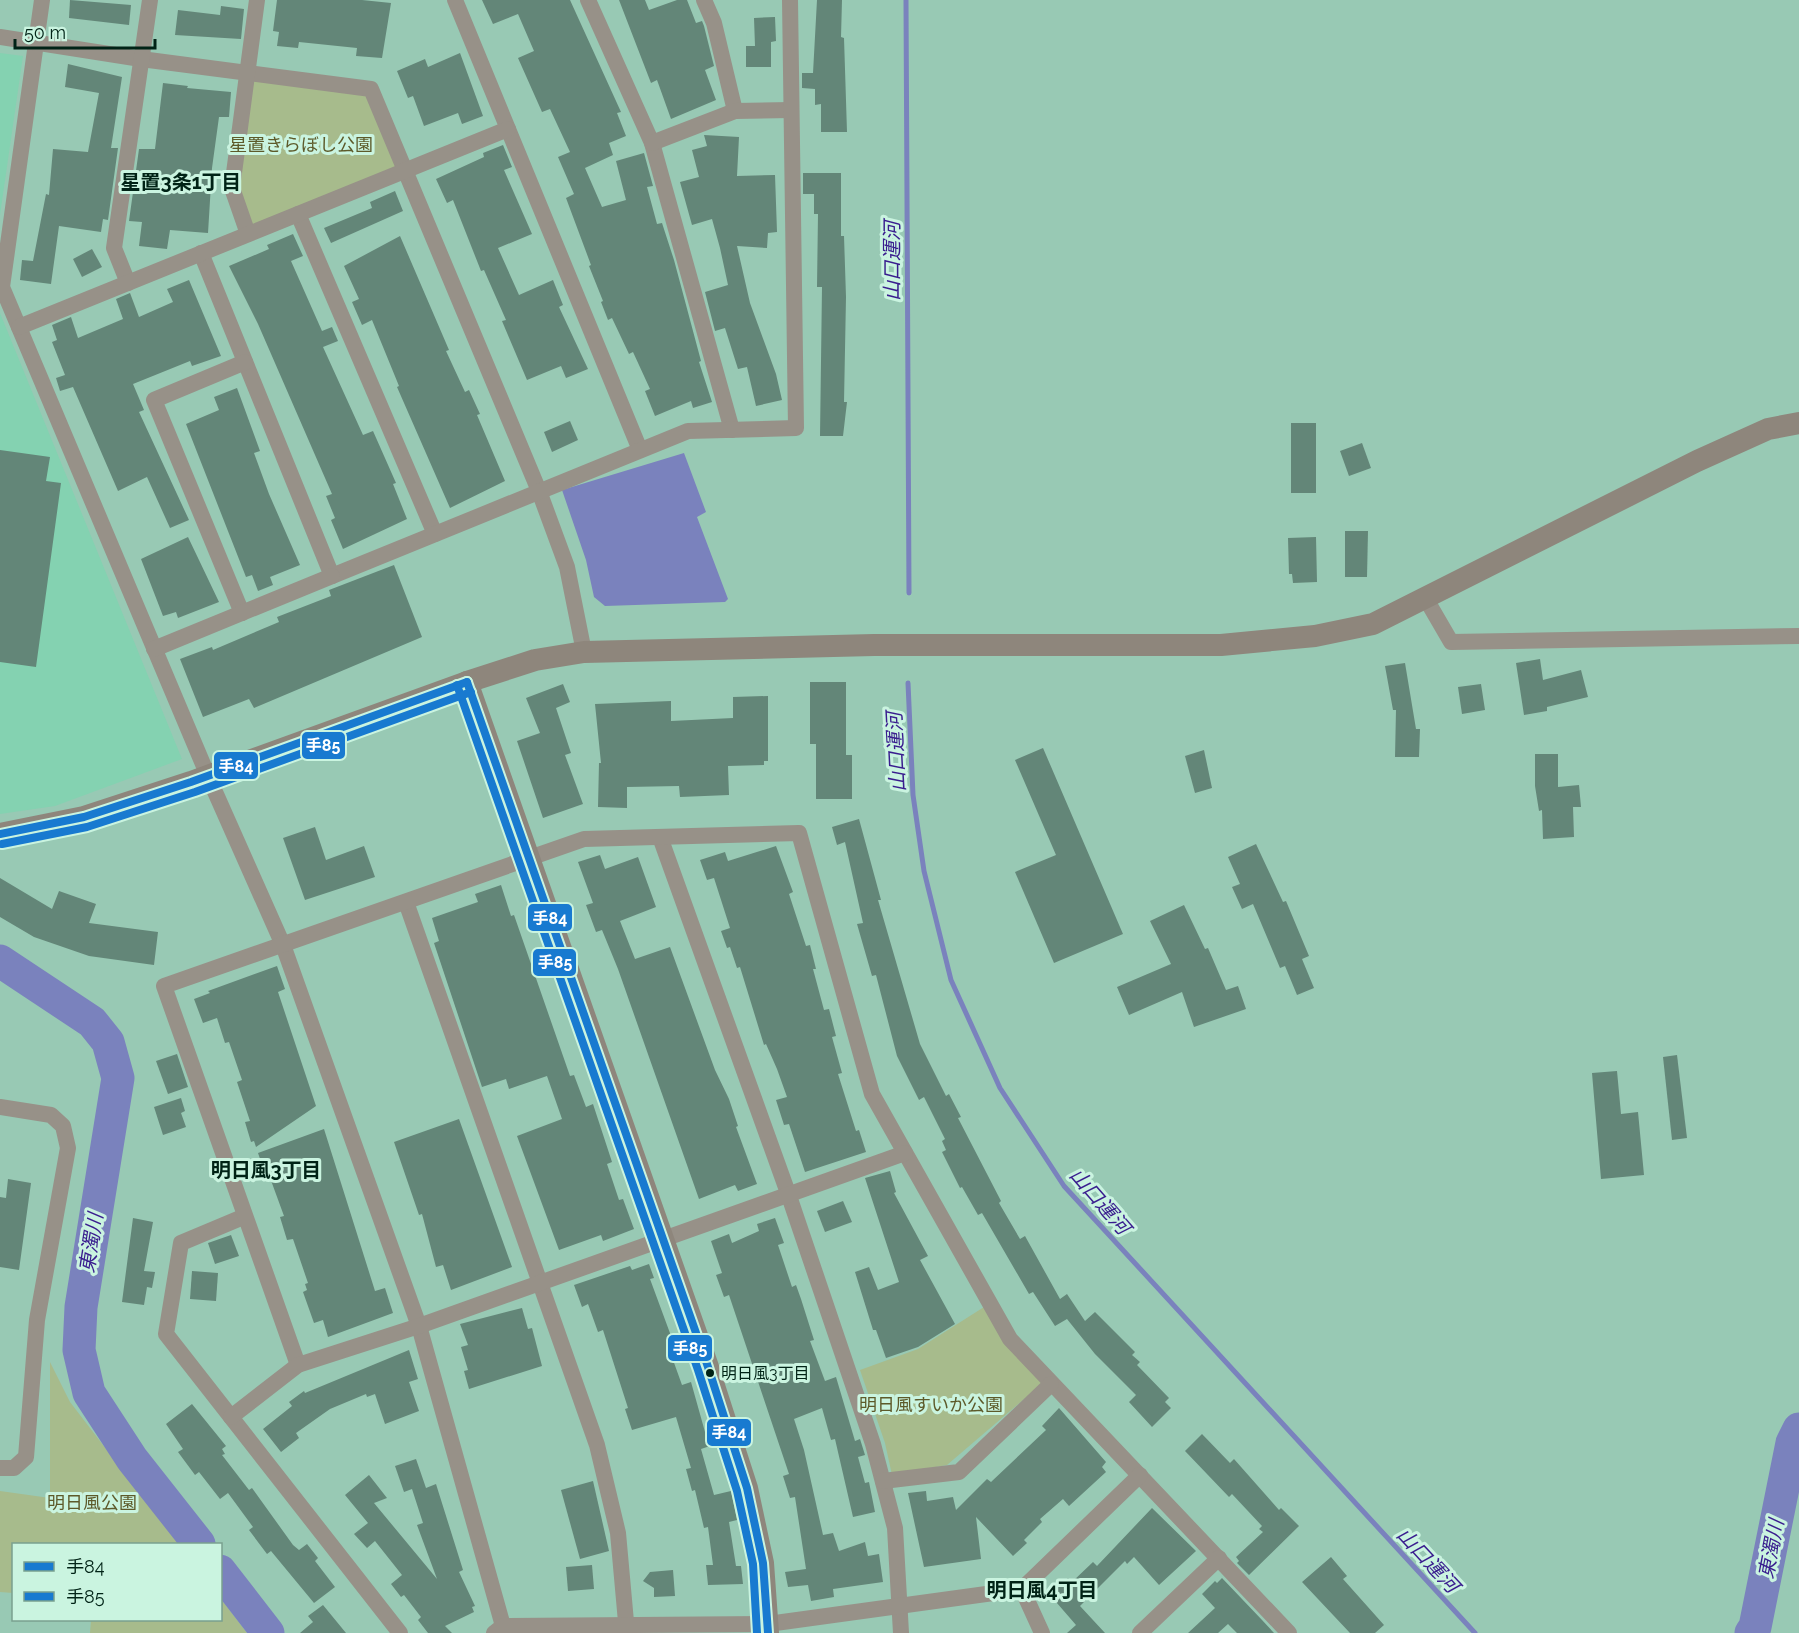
<svg xmlns="http://www.w3.org/2000/svg" width="1799" height="1633" viewBox="0 0 1799 1633" font-family="Raleway,'Noto Sans JP',sans-serif">
  <style>
    .built { fill: #84d2b1 }
    .green { fill: #a7bb8c }
    .water { fill: #7a82bd }
    .lines { fill: none; stroke-linecap: round; stroke-linejoin: round }
    .stream { stroke: #7a82bd; stroke-width: 5 }
    .river { stroke: #7a82bd; stroke-width: 33 }
    .building { fill: #638678 }
    .street { stroke: #979188; stroke-width: 16 }
    .secondary { stroke: #8e867c; stroke-width: 22 }
    .bus-1-casing { stroke: #caf4e0; stroke-width: 12 }
    .bus-2-casing { stroke: #caf4e0; stroke-width: 12 }
    .bus-1 { stroke: #187ad0; stroke-width: 8 }
    .bus-2 { stroke: #187ad0; stroke-width: 8 }
    .bus-dot { fill: #002316; stroke: #caf4e0; stroke-width: 2 }
    .labels { text-anchor: middle; dominant-baseline: central; stroke-width: 6; stroke-linejoin: round; paint-order: stroke }
    .bus-label { font-size: 16px; fill: #002316; stroke: #caf4e0; text-anchor: start }
    .park-label { font-size: 18px; fill: #5d5a2a; stroke: #caf4e0 }
    .neighbourhood-label { font-size: 20px; font-weight: bold; fill: #002316; stroke: #caf4e0 }
    .water-label { font-size: 20px; font-style: italic; fill: #391d8e; stroke: #caf4e0 }
    .line-badge { stroke: #caf4e0; stroke-width: 2 }
    .badge-label { font-size: 16px; text-anchor: middle; font-weight: bold; fill: #fff }
  </style>
  <rect width="100%" height="100%" fill="#98c9b4"/>
  <g class="built">
    <path d="M0,53L23,56L0,215Z"/>
    <path d="M0,313L182,759L55,806L0,814Z"/>
  </g>
  <g class="green">
    <path d="M245,73L371,89L405,171L248,234L232,188Z"/>
    <path d="M984,1307L1043,1383L947,1465L892,1475L885,1443L860,1370L918,1349Z"/>
    <path d="M50,1362L70,1402L179,1544H14L13,1593L0,1592V1491L50,1498Z"/>
    <path d="M221,1599L247,1633H90L91,1620H220Z"/>
  </g>
  <path class="water" d="M684,453L706,512L697,517L728,599L725,602L605,606L594,597L586,560L562,490Z"/>
  <g class="lines">
    <g class="stream">
      <path d="M906,0L909,593"/>
      <path d="M908,683L913,795L924,871L951,980L1000,1088L1064,1186L1475,1633"/>
    </g>
    <g class="river">
      <path d="M0,961L92,1022L108,1042L118,1078L81,1307L79,1350L89,1393L132,1459L199,1544"/>
      <path d="M220,1571L268,1633"/>
      <path d="M1751,1633L1755,1627L1792,1443L1799,1429"/>
    </g>
  </g>
  <g class="building">
    <path d="M70,0L131,5L129,25L69,18Z"/>
    <path d="M277,0H362L391,3L382,58L356,56L357,48L299,42L298,48L277,46L279,32L273,31Z"/>
    <path d="M482,0H570L621,112L617,113L626,136L609,143L613,155L585,168L602,207L626,200L616,161L644,153L653,186L647,187L657,224L662,223L674,260L701,361L699,362L712,402L693,408L691,401L655,416L645,391L650,389L633,352L629,354L612,318L608,320L601,302L603,301L589,266L591,265L566,198L574,194L558,157L570,152L550,109L542,112L518,58L534,51L518,14L493,24Z"/>
    <path d="M619,0H645L649,10L677,0H687L696,23L702,21L704,26L714,66L705,70L716,100L671,119L657,80L651,83Z"/>
    <path d="M817,0H842L841,37L844,38L847,132H821V104L815,105V89L802,88V73H813Z"/>
    <path d="M221,6L244,9L241,39L175,35L178,10L220,15Z"/>
    <path d="M775,17L776,41L771,42V67H746V46H755L754,18Z"/>
    <path d="M460,53L483,116L462,124L458,113L424,126L413,96L408,98L397,71L425,59L428,67Z"/>
    <path d="M68,64L122,77L111,148H118L108,220L103,219L101,232L59,226L51,284L20,280L22,260L33,261L46,194L49,195L53,149L88,152L99,93L65,87Z"/>
    <path d="M163,83L188,86L187,88L231,92L229,117H219L212,168L208,233L170,230L167,249L139,246L142,222L129,221L139,149H155Z"/>
    <path d="M704,135L739,137L737,176L775,175L777,232L768,233L767,248L737,246L750,303L776,374L782,400L756,406L747,367L738,369L725,328L715,331L705,292L728,285L720,248L712,219L692,225L680,182L699,177L692,150L707,146Z"/>
    <path d="M503,145L512,167L504,170L532,234L498,248L519,295L553,280L563,305L559,307L588,369L566,378L561,366L527,380L502,321L506,320L484,270L481,271L453,200L447,203L436,179L484,157L483,153Z"/>
    <path d="M803,173H841V236H844L846,297L844,402H847L843,436H820L822,287H817L818,214H814V194H803Z"/>
    <path d="M395,191L403,211L331,243L324,228L372,208L370,202Z"/>
    <path d="M293,234L303,256L291,261L322,331L332,327L338,341L323,347L363,435L373,431L396,483L393,484L407,519L343,549L331,520L335,518L326,496L332,494L258,324L229,266L269,249L267,245Z"/>
    <path d="M400,236L449,350L446,351L465,392L469,390L480,414L477,415L505,481L450,508L397,387L399,386L372,320L362,325L352,302L359,299L344,266Z"/>
    <path d="M92,249L102,267L82,277L73,259Z"/>
    <path d="M189,280L221,356L192,366L190,361L133,384L144,410L139,412L189,520L170,528L147,477L118,491L73,387L60,391L56,378L65,375L52,342L57,340L52,325L71,317L78,338L123,319L116,299L130,293L139,317L173,302L167,289Z"/>
    <path d="M237,388L260,451L254,453L269,494L300,565L270,577L273,585L258,591L252,575L246,577L186,424L219,410L214,397Z"/>
    <path d="M570,421L578,440L552,452L544,432Z"/>
    <rect x="1291" y="423" width="25" height="70"/>
    <path d="M1362,443L1371,468L1349,476L1340,451Z"/>
    <path d="M0,450L50,457L46,481L61,483L36,667L0,662Z"/>
    <path d="M1345,531H1368L1367,577H1345Z"/>
    <path d="M188,537L219,602L178,618L176,612L163,616L141,559Z"/>
    <path d="M1316,537L1317,582L1293,583L1292,574H1289L1288,538Z"/>
    <path d="M394,565L422,637L254,708L249,699L203,717L180,659L212,647L213,650L279,622L277,617L331,596L329,590Z"/>
    <path d="M1540,659L1543,680L1581,670L1588,697L1547,707V711L1524,715L1516,663Z"/>
    <path d="M1405,663L1416,729H1420L1419,757H1395L1396,710H1393L1385,666Z"/>
    <path d="M810,682H846V755H852V799H816V744H810Z"/>
    <path d="M563,684L570,702L556,708L571,753L565,755L583,804L543,818L517,741L540,733L526,698Z"/>
    <path d="M1481,684L1485,710L1462,714L1458,687Z"/>
    <path d="M768,696V761H764V765L728,766L729,795L680,797L679,786L627,787V808L598,807L599,763H601L595,704L671,701V721L733,718V697Z"/>
    <path d="M1043,748L1123,934L1054,963L1015,872L1056,855L1015,760Z"/>
    <path d="M1204,750L1212,788L1195,793L1185,756Z"/>
    <path d="M1535,754H1558V787L1579,785L1581,807H1573L1574,837L1543,839L1542,810L1539,811L1535,786Z"/>
    <path d="M859,819L881,900H878L920,1044L946,1096L949,1094L961,1117L958,1118L1001,1201L999,1203L1020,1239L1025,1236L1060,1299L1067,1294L1085,1321L1095,1312L1135,1352L1132,1355L1140,1362L1137,1365L1169,1398L1165,1402L1171,1408L1152,1427L1129,1402L1136,1395L1095,1354L1067,1319L1055,1326L1033,1292L1029,1294L982,1213L978,1215L962,1187L960,1188L942,1152L946,1150L942,1141L945,1139L924,1097L919,1100L897,1056L876,975L872,976L857,924L863,923L845,842L837,845L832,827Z"/>
    <path d="M315,827L326,860L364,846L375,877L305,900L283,838Z"/>
    <path d="M1256,844L1283,902L1286,901L1309,956L1302,959L1314,988L1297,995L1285,966L1280,968L1253,904L1242,909L1232,887L1240,884L1228,857Z"/>
    <path d="M776,846L793,892L789,894L806,946L810,945L816,969H813L824,1010L829,1009L836,1036L832,1037L842,1073L838,1074L856,1131L859,1130L866,1152L805,1172L789,1124L784,1125L776,1100L787,1097L777,1069L766,1044L764,1045L740,967L737,968L730,947L727,948L721,931L730,928L714,878L707,880L700,860L725,852L728,861Z"/>
    <path d="M600,855L605,869L638,857L656,907L620,921L635,959L670,947L715,1070L729,1099L738,1126L736,1127L757,1184L738,1191L735,1185L699,1199L618,969L602,930L596,932L586,905L593,903L578,862Z"/>
    <path d="M0,878L52,909L59,891L96,904L89,923L158,932L154,965L89,956L34,937L0,917Z"/>
    <path d="M501,885L511,916L514,915L570,1076L574,1075L586,1107L593,1104L612,1162L607,1164L619,1200L623,1199L634,1229L603,1241L601,1235L559,1250L517,1136L562,1119L547,1076L509,1089L506,1079L482,1087L434,943L439,941L432,918L478,902L475,894Z"/>
    <path d="M1184,905L1205,949L1208,948L1226,990L1238,986L1246,1009L1194,1027L1182,992L1129,1015L1117,987L1171,964L1150,921Z"/>
    <path d="M277,966L285,989L278,992L316,1106L256,1147L254,1141L251,1142L245,1122L250,1121L237,1082L242,1080L229,1042L225,1043L217,1018L203,1023L194,999L210,993L208,991Z"/>
    <path d="M177,1054L188,1087L168,1094L156,1061Z"/>
    <path d="M1677,1055L1687,1138L1672,1140L1663,1057Z"/>
    <path d="M1617,1071L1621,1114L1638,1112L1644,1175L1601,1179L1592,1073Z"/>
    <path d="M181,1098L185,1111L181,1113L186,1127L163,1135L154,1107Z"/>
    <path d="M459,1119L512,1267L451,1290L443,1265L436,1267L422,1214L419,1215L394,1142Z"/>
    <path d="M324,1129L375,1291L385,1288L393,1313L328,1337L323,1320L314,1323L303,1292L307,1290L305,1284L308,1283L293,1239L287,1240L280,1217L284,1216L269,1175L266,1176L258,1153Z"/>
    <path d="M890,1171L896,1192L894,1193L928,1256L920,1260L955,1324L918,1347L886,1358L876,1330H873L855,1272L869,1267L878,1290L899,1282L865,1178Z"/>
    <path d="M8,1179L31,1183L19,1270L0,1267V1197L6,1198Z"/>
    <path d="M843,1201L852,1222L825,1232L817,1211Z"/>
    <path d="M133,1218L153,1222L144,1271L155,1272L152,1288L147,1287L144,1305L122,1302Z"/>
    <path d="M775,1218L784,1243L778,1245L792,1287L796,1285L801,1299L814,1340L810,1341L825,1381L836,1377L855,1441L860,1439L865,1455L858,1457L865,1483L869,1482L875,1512L853,1517L835,1439L831,1440L822,1408L794,1419L804,1450L823,1535L833,1533L839,1551L865,1542L868,1556L879,1554L883,1582L833,1589L834,1597L811,1601L808,1585L788,1587L785,1572L806,1569L795,1497L790,1498L783,1476L789,1474L729,1295L724,1297L716,1275L722,1273L711,1241L729,1234L732,1243L759,1231L757,1224Z"/>
    <path d="M231,1235L239,1256L215,1264L208,1243Z"/>
    <path d="M649,1264L654,1278L650,1279L674,1344L668,1346L682,1385L691,1382L705,1432L716,1444L701,1449L714,1495L731,1491L737,1520L729,1522L736,1566H741L743,1584L708,1585L706,1565H713L708,1527L704,1528L695,1490L692,1491L686,1469L691,1468L676,1417L632,1430L625,1409L628,1408L603,1330L598,1332L588,1304L582,1307L574,1285L630,1266L632,1270Z"/>
    <path d="M192,1271L218,1273L216,1301L190,1299Z"/>
    <path d="M522,1308L528,1329L532,1328L542,1366L469,1389L464,1371L468,1370L461,1347L468,1345L460,1324Z"/>
    <path d="M409,1350L418,1379L409,1382L419,1411L385,1424L375,1394L367,1397L366,1394L330,1409L296,1433L299,1438L281,1452L263,1429L292,1406L289,1402L304,1391L305,1393Z"/>
    <path d="M192,1404L226,1446L222,1449L225,1454L222,1455L249,1490L252,1488L293,1545L299,1550L307,1544L318,1558L315,1561L335,1587L314,1603L271,1551L267,1554L249,1530L253,1527L228,1493L220,1499L199,1472L195,1475L178,1452L183,1449L166,1424Z"/>
    <path d="M1059,1408L1106,1462L1102,1467L1106,1472L1069,1506L1063,1499L1040,1519L1042,1522L1024,1540L1027,1543L1013,1556L976,1517L981,1559L924,1567L908,1493L926,1491L927,1501L953,1497L956,1510L987,1479L991,1482L1046,1430L1042,1426Z"/>
    <path d="M1202,1434L1230,1463L1234,1459L1279,1510L1281,1508L1299,1526L1249,1575L1237,1563L1239,1561L1236,1557L1263,1532L1259,1529L1262,1526L1232,1494L1229,1497L1185,1451Z"/>
    <path d="M416,1459L426,1488L436,1484L463,1570L459,1572L475,1606L472,1607L474,1612L445,1626L452,1633H428L418,1620L421,1617L404,1595L401,1597L391,1584L402,1575L375,1541L367,1548L354,1534L368,1523L345,1495L369,1475L387,1498L374,1503L437,1579L417,1525L423,1523L412,1489L404,1492L395,1466Z"/>
    <path d="M593,1481L609,1551L580,1559L561,1490Z"/>
    <path d="M1152,1508L1196,1551L1159,1585L1134,1557L1127,1564L1125,1561L1080,1606L1105,1633H1067L1076,1625L1050,1595L1068,1578L1072,1582L1093,1562L1097,1566Z"/>
    <path d="M1331,1557L1347,1576L1343,1579L1384,1625L1375,1633H1350L1302,1582Z"/>
    <path d="M592,1565L594,1589L568,1591L566,1567Z"/>
    <path d="M673,1570L675,1596L654,1597V1588L643,1581L650,1572Z"/>
    <path d="M1222,1578L1262,1620L1274,1633H1237L1228,1624L1218,1633H1188L1215,1608L1202,1594L1215,1581L1217,1583Z"/>
    <path d="M323,1605L346,1633H300L313,1622L308,1616Z"/>
  </g>
  <g class="lines">
    <g class="street">
      <path d="M42,0L2,287L208,776L283,945L419,1326L503,1626"/>
      <path d="M455,0L640,450"/>
      <path d="M588,0L652,143L732,430"/>
      <path d="M704,0L714,23L735,111"/>
      <path d="M0,37L141,59L371,89L539,491L567,567L584,652"/>
      <path d="M652,143L735,111L791,110"/>
      <path d="M298,214L435,534"/>
      <path d="M248,234L232,188L257,0"/>
      <path d="M201,253L332,576L688,431L796,428L790,0"/>
      <path d="M128,283L114,248L150,0"/>
      <path d="M19,327L508,129"/>
      <path d="M1426,599L1451,642L1799,636"/>
      <path d="M242,613L154,400L245,362"/>
      <path d="M154,649L332,576"/>
      <path d="M660,837L788,1193L873,1444L895,1528L901,1633"/>
      <path d="M406,902L597,1445L618,1533L627,1633"/>
      <path d="M0,1107L51,1115L63,1126L68,1148L37,1320L26,1457L14,1468H0"/>
      <path d="M243,1217L181,1243L166,1334L400,1633"/>
      <path d="M298,1365L164,986L584,839L799,833L872,1094L1010,1339L1289,1633"/>
      <path d="M231,1417L298,1365L419,1326L905,1153"/>
      <path d="M883,1481L959,1472L1051,1384"/>
      <path d="M1022,1589L1042,1633"/>
      <path d="M494,1633L503,1626L768,1624L1022,1589L1140,1475"/>
      <path d="M1140,1633L1219,1558"/>
    </g>
    <g class="secondary">
      <path d="M467,682L708,1367L747,1488L763,1563L768,1633"/>
      <path d="M0,834L84,817L191,782L467,682L535,660L584,652L874,645H1221L1315,636L1373,624L1697,461L1768,429L1799,423"/>
    </g>
    <defs>
      <g id="bus-1">
        <path d="M467,682L708,1367L747,1488L763,1563L768,1633"/>
        <path d="M0,834L84,817L191,782L467,682"/>
      </g>
      <g id="bus-2">
        <path d="M457,685L698,1370L737,1491L753,1564L757,1633"/>
        <path d="M2,844L87,827L195,792L471,692"/>
      </g>
    </defs>
    <use href="#bus-1" class="bus-1-casing"/>
    <use href="#bus-2" class="bus-2-casing"/>
    <use href="#bus-1" class="bus-1"/>
    <use href="#bus-2" class="bus-2"/>
  </g>
  <circle class="bus-dot" cx="710" cy="1373" r="5"/>
  <g class="labels">
    <g class="bus-label">
      <text x="721" y="1373">明日風3丁目</text>
    </g>
    <g class="park-label">
      <text x="301" y="144">星置きらぼし公園</text>
      <text x="931" y="1404">明日風すいか公園</text>
      <text x="92" y="1502">明日風公園</text>
    </g>
    <g class="neighbourhood-label">
      <text x="181" y="182">星置3条1丁目</text>
      <text x="266" y="1170">明日風3丁目</text>
      <text x="1042" y="1590">明日風4丁目</text>
    </g>
    <g class="water-label">
      <text transform="translate(892 261) rotate(-90)">山口運河</text>
      <text transform="translate(896 752) rotate(-93)">山口運河</text>
      <text transform="translate(1100 1201) rotate(49)">山口運河</text>
      <text transform="translate(91 1243) rotate(-81)">東濁川</text>
      <text transform="translate(1771 1549) rotate(-79)">東濁川</text>
      <text transform="translate(1428 1560) rotate(47)">山口運河</text>
    </g>
  </g>
  <g class="line-badge">
    <rect x="301" y="731" width="45" height="29" rx="6" fill="#187ad0"/>
    <rect x="213" y="751" width="46" height="29" rx="6" fill="#187ad0"/>
    <rect x="527" y="903" width="46" height="29" rx="6" fill="#187ad0"/>
    <rect x="532" y="948" width="45" height="29" rx="6" fill="#187ad0"/>
    <rect x="667" y="1334" width="46" height="28" rx="6" fill="#187ad0"/>
    <rect x="706" y="1418" width="46" height="29" rx="6" fill="#187ad0"/>
  </g>
  <g class="badge-label">
    <text x="323" y="751">手85</text>
    <text x="236" y="772">手84</text>
    <text x="550" y="924">手84</text>
    <text x="555" y="968">手85</text>
    <text x="690" y="1354">手85</text>
    <text x="729" y="1438">手84</text>
  </g>
  <rect x="12" y="1543" width="210" height="78" fill="#caf4e0" stroke="#79a08f" stroke-width="1.5"/>
  <rect x="24" y="1562" width="30" height="9" fill="#187ad0" stroke="#79a08f" stroke-width="1.5"/>
  <text x="66" y="1573" font-size="18" fill="#002316">手84</text>
  <rect x="24" y="1592" width="30" height="9" fill="#187ad0" stroke="#79a08f" stroke-width="1.5"/>
  <text x="66" y="1603" font-size="18" fill="#002316">手85</text>
  <path d="M15 39v9h140v-9" fill="none" stroke="#002316" stroke-width="3"/>
  <text x="24" y="39" font-size="18" fill="#002316" stroke="#caf4e0" stroke-width="4.5" paint-order="stroke">50 m</text>
</svg>
